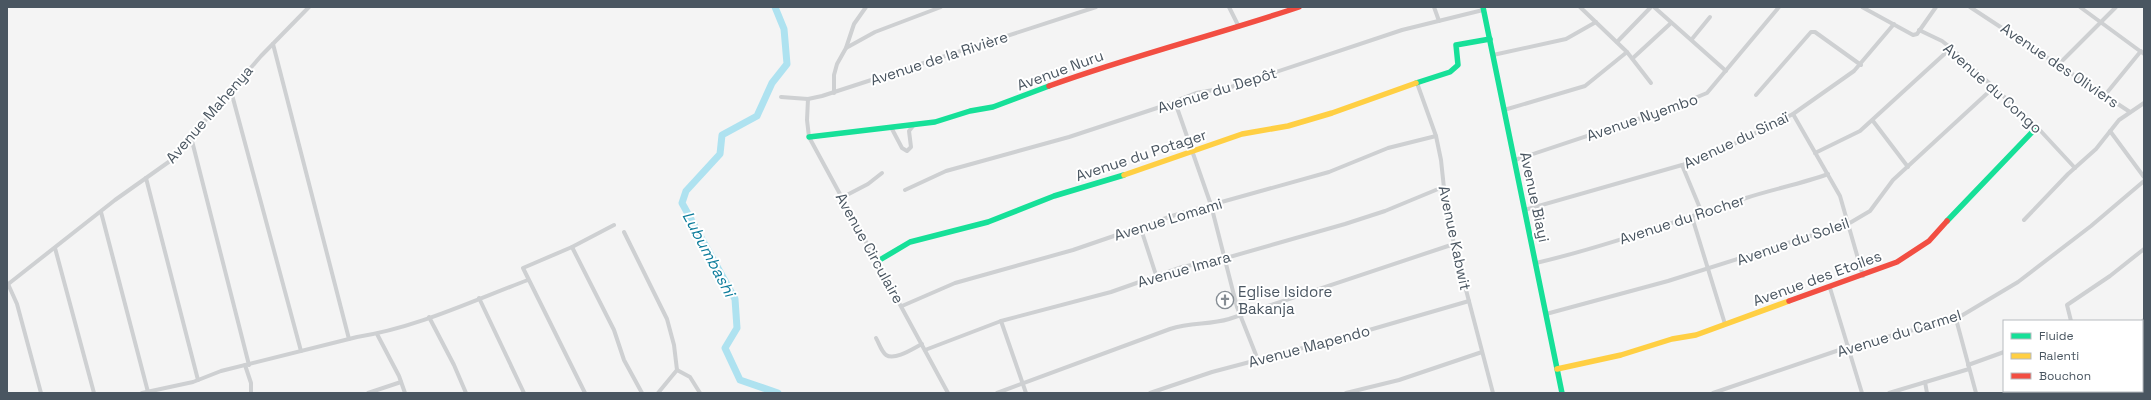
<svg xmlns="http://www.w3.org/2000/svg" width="2151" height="400" viewBox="0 0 2151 400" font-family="'Space Grotesk',sans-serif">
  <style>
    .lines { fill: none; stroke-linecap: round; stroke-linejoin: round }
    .river { stroke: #aee2f0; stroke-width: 7 }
    .street { stroke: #ced0d2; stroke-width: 4 }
    .fast { stroke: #16e098; stroke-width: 5.5 }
    .slow { stroke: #ffcf43; stroke-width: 5.5 }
    .jam { stroke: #f24e42; stroke-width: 5.5 }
    .labels { text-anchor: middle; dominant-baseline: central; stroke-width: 4; stroke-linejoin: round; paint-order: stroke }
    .street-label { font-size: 15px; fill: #4a5661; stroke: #fff }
    .poi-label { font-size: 15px; fill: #4a5661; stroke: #fff; text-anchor: start }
    .water-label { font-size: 16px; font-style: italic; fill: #0c7c9b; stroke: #fff }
  </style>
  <rect width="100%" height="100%" fill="#f4f4f4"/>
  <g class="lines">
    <path class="river" d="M775,7L784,29L787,64L772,83L757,116L722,135L720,154L686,191L682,203L735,299L737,328L725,348L740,380L778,393"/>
    <g class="street">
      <path d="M1229,7L1239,27"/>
      <path d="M1434,7L1439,21"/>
      <path d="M1580,7L1627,52L1651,83"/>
      <path d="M1654,7L1726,71"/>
      <path d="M1862,7L1913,35L1917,34L1936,7"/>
      <path d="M1970,7L2130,112"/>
      <path d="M2080,7L2144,54"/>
      <path d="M1919,30L1942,41L1951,48L2037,127L2075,168"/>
      <path d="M1692,39L1710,17"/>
      <path d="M1617,42L1651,7"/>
      <path d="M273,44L349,339"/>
      <path d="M846,48L875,32L941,7"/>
      <path d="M1493,55L1566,39L1596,22"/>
      <path d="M1633,58L1671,23"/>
      <path d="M2058,65L2116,7"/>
      <path d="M1417,83L1436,136L1441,160L1446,207L1454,244L1493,393"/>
      <path d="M231,91L301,351"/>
      <path d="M834,93V75L837,64L846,48L854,24L866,7"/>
      <path d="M1756,95L1811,32H1815L1861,65"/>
      <path d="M2105,95L2141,51"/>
      <path d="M781,97L808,99L822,96L1096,7"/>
      <path d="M808,99L807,120L809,137L948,393"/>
      <path d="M1175,102L1211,205L1237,307L1258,360"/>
      <path d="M1504,110L1585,86L1627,52"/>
      <path d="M1793,114L1840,196L1863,276"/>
      <path d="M1873,121L1908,167"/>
      <path d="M892,129L902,148L907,151L911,147L909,131L913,126"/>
      <path d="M2110,131L2144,177"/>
      <path d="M191,137L249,365"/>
      <path d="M1815,153L1860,131L1951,48"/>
      <path d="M1515,160L1668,109L1707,93L1779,7"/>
      <path d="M1682,165L1702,213"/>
      <path d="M146,178L198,380"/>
      <path d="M905,190L946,171L1069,137L1160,107L1196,93L1231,87L1402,30L1483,10"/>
      <path d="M843,197L868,184L882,173"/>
      <path d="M1524,210L1682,165L1722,150L1793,114L1854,71L1894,24"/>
      <path d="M101,212L148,392"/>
      <path d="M1692,217L1725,324"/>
      <path d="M2024,220L2068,174L2096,149L2119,120L2144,103"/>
      <path d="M1140,226L1156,275"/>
      <path d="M624,232L667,319L674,345L677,370L658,393"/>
      <path d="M572,247L614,330L624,360L642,393"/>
      <path d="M55,248L94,393"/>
      <path d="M1536,263C1608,246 1676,221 1746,198C1773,189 1801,184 1828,174"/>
      <path d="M8,284L17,304L41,393"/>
      <path d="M7,285L115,200L170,161L261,56L309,7"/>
      <path d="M1830,288L1862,393"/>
      <path d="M479,298L524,393"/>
      <path d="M902,306L955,283L1073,250L1175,215L1329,172L1388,148L1436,136"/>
      <path d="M1546,314L1668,281L1848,224L1870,211L1893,180L1993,88"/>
      <path d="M429,317L454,365L466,393"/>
      <path d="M1956,319L1976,393"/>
      <path d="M1001,321L1026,393"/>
      <path d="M2071,321L2067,305L2110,276L2144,249"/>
      <path d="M2142,322L2144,320"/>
      <path d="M377,334L399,376L405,393"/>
      <path d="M876,338C879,343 881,351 886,355C895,361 914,348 922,344"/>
      <path d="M925,350L1001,321L1111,292L1182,267L1226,258L1345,224L1385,211L1443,187"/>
      <path d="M245,365L251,383V393"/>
      <path d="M1968,365L2004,352"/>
      <path d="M677,370L690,377L700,393"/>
      <path d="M1925,382L1927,393"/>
      <path d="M2142,387L2144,386"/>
      <path d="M2023,391V393"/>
      <path d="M2130,392L2133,391"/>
      <path d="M142,393L193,382L221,371L357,337C416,328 472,301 528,280"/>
      <path d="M368,393L401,382"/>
      <path d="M585,393L523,268L572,247L614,225"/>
      <path d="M997,393L1170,329C1191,322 1209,325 1229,319L1454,244"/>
      <path d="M1150,393L1212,372L1352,335L1469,301"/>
      <path d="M1346,393L1399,380L1482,352"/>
      <path d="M1713,393L1848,347L1956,319L2018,282L2091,226L2144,181"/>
      <path d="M1889,393L1969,369"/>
      <path d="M2078,393V391"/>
    </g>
    <g class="fast">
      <path d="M1483,7L1562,393"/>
      <path d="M1416,83L1450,72L1458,65L1456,45L1490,39"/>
      <path d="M809,137L935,122L970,111L993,107L1049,86"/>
      <path d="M1947,221L2037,127"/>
      <path d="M878,261L910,242L988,222L1054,196L1124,175"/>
    </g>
    <g class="slow">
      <path d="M1124,175L1242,134L1288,126L1332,113L1416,83"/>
      <path d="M1557,369L1621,355L1672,339L1696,335L1789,301"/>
    </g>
    <g class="jam">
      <path d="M1049,86C1131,56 1216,35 1299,7"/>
      <path d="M1789,301L1897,262L1929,241L1947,221"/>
    </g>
  </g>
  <defs>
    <symbol id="church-ring" viewBox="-11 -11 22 22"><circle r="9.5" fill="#fff" stroke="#868d94" stroke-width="1.5"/><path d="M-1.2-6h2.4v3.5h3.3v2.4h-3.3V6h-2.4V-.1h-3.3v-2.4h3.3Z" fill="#868d94"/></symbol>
  </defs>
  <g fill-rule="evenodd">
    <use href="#church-ring" x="1215" y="290" width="20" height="20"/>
  </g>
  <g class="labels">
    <g class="street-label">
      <text transform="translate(939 58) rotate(-18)">Avenue de la Rivière</text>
      <text transform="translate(2060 65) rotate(34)">Avenue des Oliviers</text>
      <text transform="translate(1060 70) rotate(-20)">Avenue Nuru</text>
      <text transform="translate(1993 88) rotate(42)">Avenue du Congo</text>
      <text transform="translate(1217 90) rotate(-17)">Avenue du Depôt</text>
      <text transform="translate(209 114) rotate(-49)">Avenue Mahenya</text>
      <text transform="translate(1642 117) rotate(-19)">Avenue Nyembo</text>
      <text transform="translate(1736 140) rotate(-25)">Avenue du Sinaï</text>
      <text transform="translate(1141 155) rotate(-18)">Avenue du Potager</text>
      <text transform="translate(1535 197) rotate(78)">Avenue Biayi</text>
      <text transform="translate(1168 219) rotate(-17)">Avenue Lomami</text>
      <text transform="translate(1682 219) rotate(-18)">Avenue du Rocher</text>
      <text transform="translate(1455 238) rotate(78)">Avenue Kabwit</text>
      <text transform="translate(1793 241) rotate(-19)">Avenue du Soleil</text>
      <text transform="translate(870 248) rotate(61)">Avenue Circulaire</text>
      <text transform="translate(1184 269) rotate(-16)">Avenue Imara</text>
      <text transform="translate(1817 278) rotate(-20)">Avenue des Etoiles</text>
      <text transform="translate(1899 333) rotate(-17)">Avenue du Carmel</text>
      <text transform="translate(1309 346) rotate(-15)">Avenue Mapendo</text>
    </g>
    <g class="poi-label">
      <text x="1238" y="291">Eglise Isidore<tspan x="1238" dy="17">Bakanja</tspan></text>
    </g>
    <g class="water-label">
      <text transform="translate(709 254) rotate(62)">Lubumbashi</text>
    </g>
  </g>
  <rect width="2151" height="400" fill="none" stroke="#4a5661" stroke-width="16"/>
  <rect x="2003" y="320" width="140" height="72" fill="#ffffff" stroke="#b7bbc0"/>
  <rect x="2011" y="333" width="20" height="6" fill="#16e098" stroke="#b7bbc0"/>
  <text x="2039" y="340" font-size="12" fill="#4a5661">Fluide</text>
  <rect x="2011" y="353" width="20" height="6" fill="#ffcf43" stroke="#b7bbc0"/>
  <text x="2039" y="360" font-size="12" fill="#4a5661">Ralenti</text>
  <rect x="2011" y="373" width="20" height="6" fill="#f24e42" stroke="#b7bbc0"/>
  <text x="2039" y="380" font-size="12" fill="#4a5661">Bouchon</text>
</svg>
